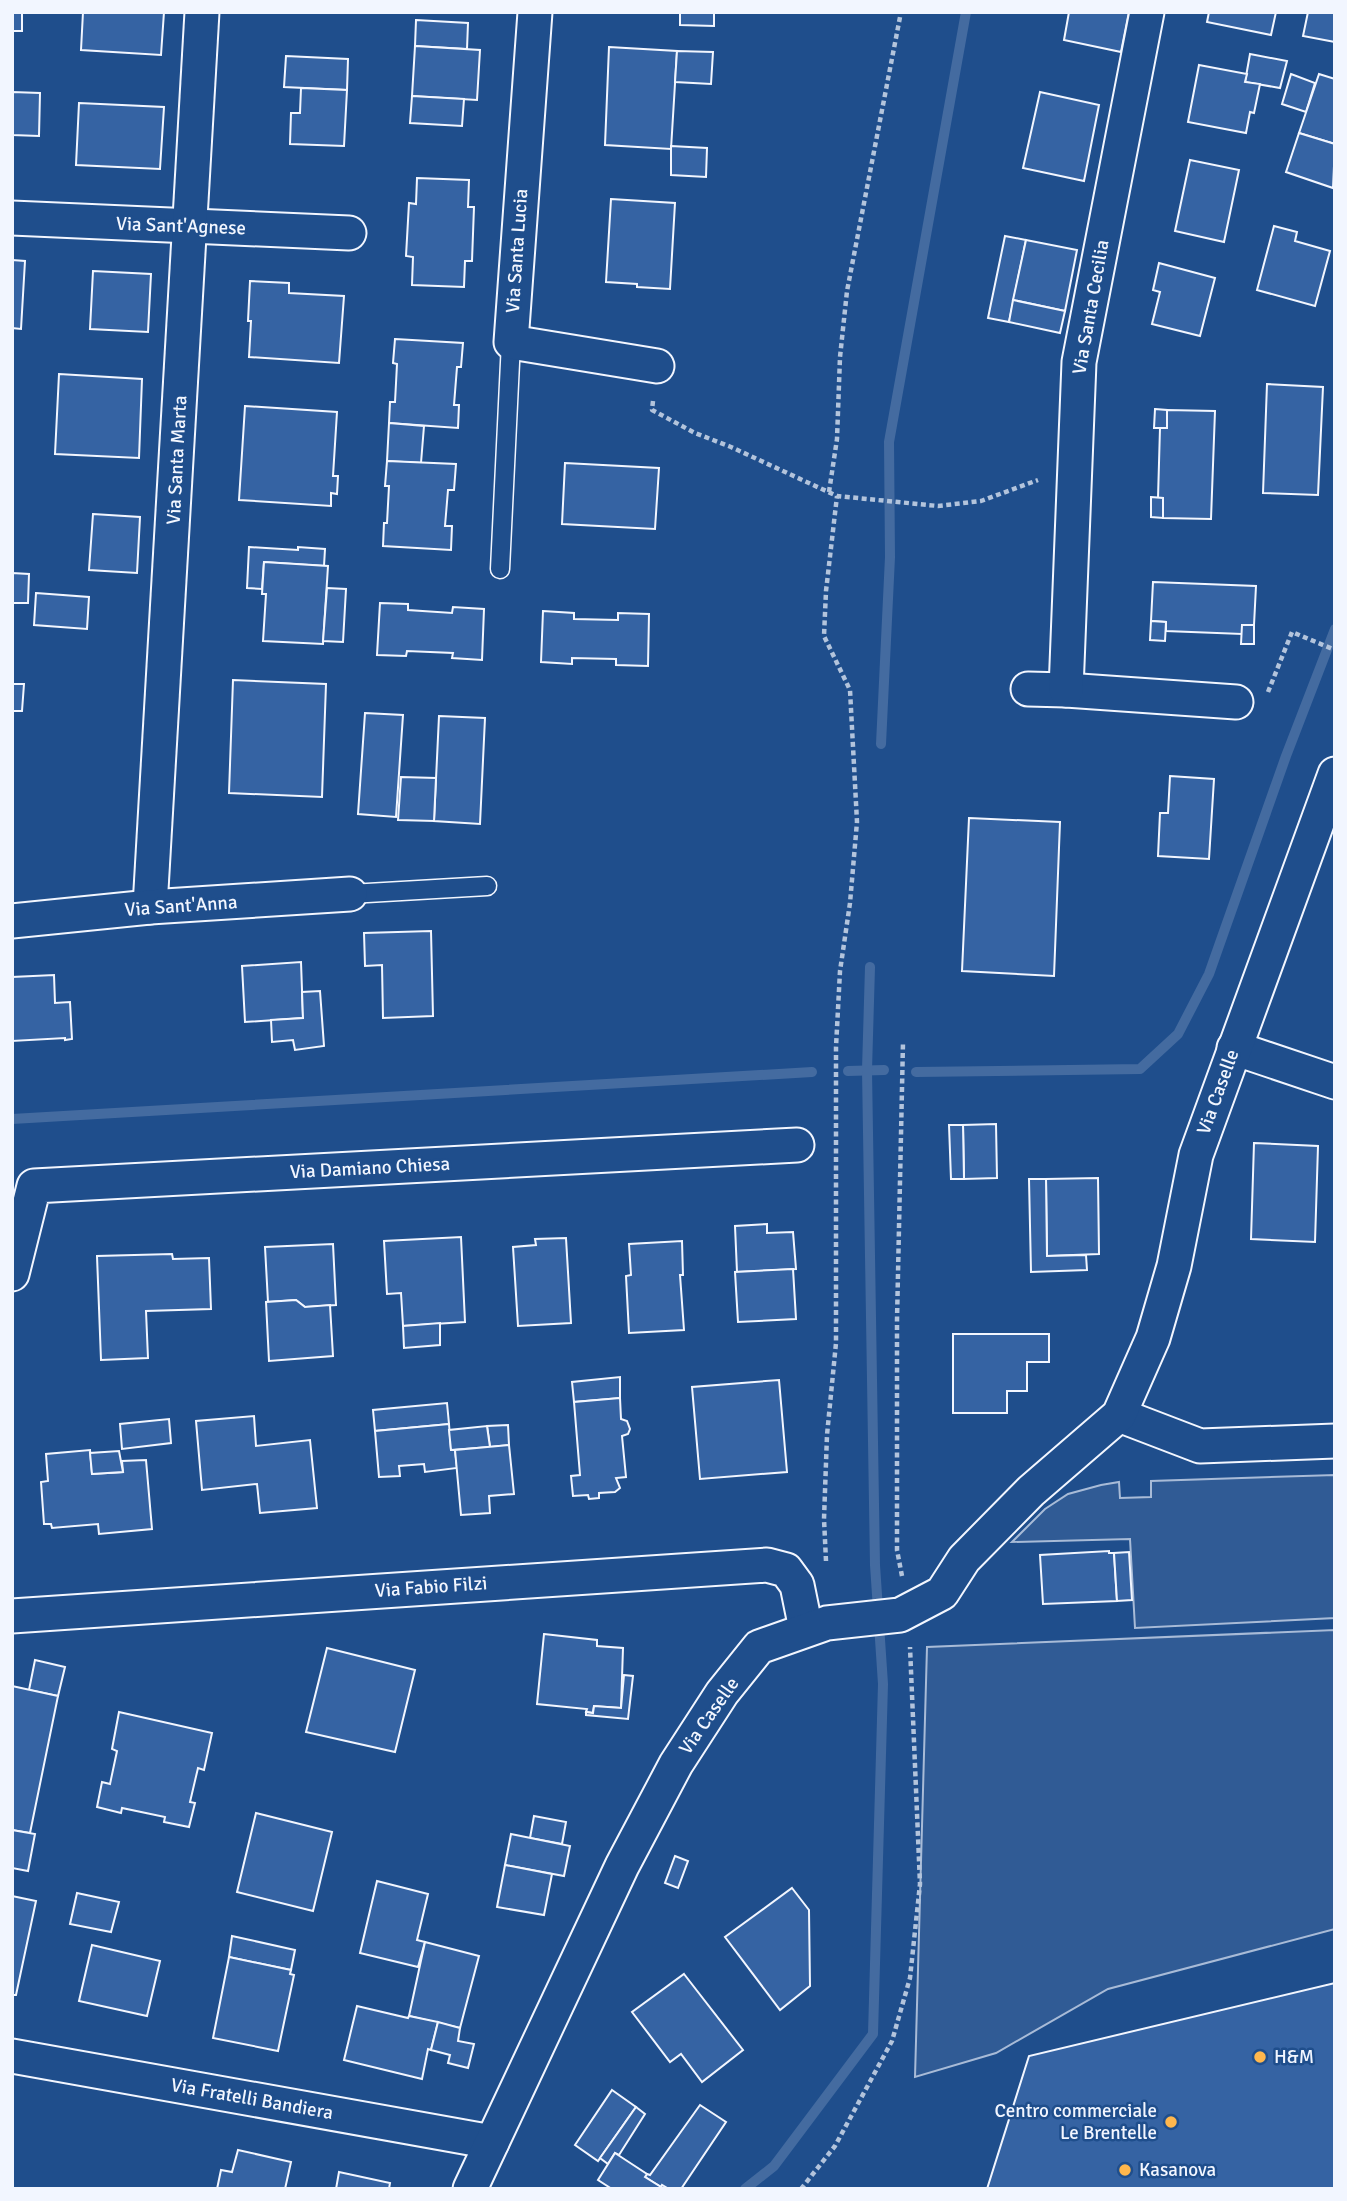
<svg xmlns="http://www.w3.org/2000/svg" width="1347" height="2201" viewBox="0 0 1347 2201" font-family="Signika,sans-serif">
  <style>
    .built { fill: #305b95; stroke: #a8bbd7; stroke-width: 2 }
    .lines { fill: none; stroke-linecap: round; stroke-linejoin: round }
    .stream { stroke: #446ba0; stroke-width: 10 }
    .building { fill: #3563a3; stroke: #f2f6ff; stroke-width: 2 }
    .service-casing { stroke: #f2f6ff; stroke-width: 21 }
    .minor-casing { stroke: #f2f6ff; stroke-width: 37 }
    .path { stroke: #b3c4dc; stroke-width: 4.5; stroke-dasharray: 5 3.5; stroke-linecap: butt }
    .service { stroke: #1f4e8c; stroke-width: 18 }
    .minor { stroke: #1f4e8c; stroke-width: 33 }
    .poi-dot { fill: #ffb74d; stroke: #1f4e8c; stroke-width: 2.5 }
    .labels { text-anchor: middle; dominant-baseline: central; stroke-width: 5; stroke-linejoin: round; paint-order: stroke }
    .street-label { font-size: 19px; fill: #f2f6ff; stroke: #1f4e8c }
    .poi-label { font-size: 19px; fill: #f2f6ff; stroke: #1f4e8c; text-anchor: start }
  </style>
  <rect width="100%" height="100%" fill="#1f4e8c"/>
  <g class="built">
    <path d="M1335,1475V1618L1135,1628L1130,1539L1012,1542L1045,1509L1068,1494L1101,1485L1119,1482L1120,1498L1151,1497V1481Z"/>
    <path d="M1335,1630V1929L1108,1989L996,2053L915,2077L927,1647Z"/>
  </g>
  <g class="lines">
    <g class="stream">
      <path d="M881,744L890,557L889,442L966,12"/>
      <path d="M848,1071L884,1070"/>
      <path d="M916,1072L1140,1069L1178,1034L1209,974L1286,756L1335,629"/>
      <path d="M12,1119L812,1072"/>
      <path d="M745,2189L774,2166L873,2034L883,1684L875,1565L867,1070L870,967"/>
    </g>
  </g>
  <g class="building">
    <rect x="12" y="12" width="10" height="19"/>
    <path d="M83,12H164L161,55L81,50Z"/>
    <path d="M680,12H714V26L680,25Z"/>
    <path d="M1069,12H1129L1121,52L1064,40Z"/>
    <path d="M1209,12H1276L1271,35L1207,22Z"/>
    <path d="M1308,12H1335V42L1303,36Z"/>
    <path d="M416,20L468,23L467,49L415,46Z"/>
    <path d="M415,46L480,50L477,100L412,96Z"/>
    <path d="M609,47L677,51L671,149L605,145Z"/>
    <path d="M677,51L713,52L711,84L675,82Z"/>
    <path d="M1250,54L1287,61L1280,88L1245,82Z"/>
    <path d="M286,56L348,59L347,90L284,87Z"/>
    <path d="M1199,65L1247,74L1245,82L1260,84L1254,113L1250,112L1246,133L1188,122Z"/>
    <path d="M1291,74L1315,83L1306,112L1282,104Z"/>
    <path d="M1319,74L1335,79V144L1299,133Z"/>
    <path d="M301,88L347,90L344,146L290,144L291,113H300Z"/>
    <path d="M12,92L40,93L39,136L12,135Z"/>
    <path d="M1040,92L1099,105L1084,181L1023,168Z"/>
    <path d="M412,96L464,99L462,126L410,123Z"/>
    <path d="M79,103L164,107L160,169L76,165Z"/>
    <path d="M1299,133L1335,144L1333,188L1286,172Z"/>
    <path d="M671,146L707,148L706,177L671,175Z"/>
    <path d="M1190,160L1239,170L1224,242L1175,231Z"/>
    <path d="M417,178L469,180L468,207H474L472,261H465L464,287L412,285L413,257L406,256L409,203L416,204Z"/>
    <path d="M611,199L675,203L670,289L637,287V284L606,282Z"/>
    <path d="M1274,226L1297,232L1295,241L1330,251L1315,306L1257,290Z"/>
    <path d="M1005,236L1026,240L1009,322L988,318Z"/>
    <path d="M1026,240L1077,250L1065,311L1013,300Z"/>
    <path d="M12,260L25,261L21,329L12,328Z"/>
    <path d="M1159,263L1215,278L1200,336L1152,324L1160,292L1153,290Z"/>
    <path d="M93,271L151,274L148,332L90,329Z"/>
    <path d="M250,281L289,283V293L344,296L339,363L249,357L251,321H248Z"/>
    <path d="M1013,300L1065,311L1060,333L1009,322Z"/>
    <path d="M395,339L463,343L461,367H457L454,405H459L458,428L389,423L390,402H395L397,364L393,363Z"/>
    <path d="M59,374L142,379L139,458L55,454Z"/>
    <path d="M1267,384L1323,387L1318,495L1263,493Z"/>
    <path d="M245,406L337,412L333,476H338L337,494L331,493V506L239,500Z"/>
    <path d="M1155,409L1167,410V428H1154Z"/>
    <path d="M1167,410L1215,411L1211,519L1163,518V498H1158L1160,428H1167Z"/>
    <path d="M389,423L424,426L421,463L387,461Z"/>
    <path d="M387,461L456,464L454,490H448L445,526H452L451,550L383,546L384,523H387L389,486H385Z"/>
    <path d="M565,463L659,468L655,529L562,524Z"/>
    <path d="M1151,497L1163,498V518L1151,517Z"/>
    <path d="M93,514L140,517L137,573L89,570Z"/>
    <path d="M249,547L298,550V547L325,549L324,566L264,562L262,589L247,588Z"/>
    <path d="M264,562L328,566L323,644L263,641L266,594H262Z"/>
    <path d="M12,573L29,574L28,603H12Z"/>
    <path d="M1153,582L1256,586L1254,625H1242V634L1166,631V622L1151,621Z"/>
    <path d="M327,588L346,589L343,642L323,641Z"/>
    <path d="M36,593L89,597L87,629L34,625Z"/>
    <path d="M380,603L408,604V610L452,613L453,607L484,609L482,660L452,658L453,653L407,651L406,656L377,655Z"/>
    <path d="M543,611L574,613V619L618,620V613L649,614L648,666L616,665V659L572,658V664L541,662Z"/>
    <path d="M1151,621L1166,622L1165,641L1150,640Z"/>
    <path d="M1242,625H1254V644H1241Z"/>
    <path d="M233,680L326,684L322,797L229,793Z"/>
    <path d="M12,684H24L22,711H12Z"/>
    <path d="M365,713L403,715L396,817L358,814Z"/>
    <path d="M439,716L485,718L480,824L434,821Z"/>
    <path d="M1170,776L1214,779L1209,859L1158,856L1160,813H1168Z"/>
    <path d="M401,777L436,778L434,821L398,820Z"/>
    <path d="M969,818L1060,822L1054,976L962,971Z"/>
    <path d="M431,931L433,1016L383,1018L382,965L365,966L364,933Z"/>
    <path d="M301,962L303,1018L245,1022L242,966Z"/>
    <path d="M54,975L55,1003L70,1002L72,1039L65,1040V1038L12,1041V977Z"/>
    <path d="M320,991L324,1046L295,1050L293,1040L272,1042L271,1020L303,1018L302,992Z"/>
    <path d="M996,1124L997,1178L964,1179L963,1125Z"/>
    <path d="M949,1125H963L964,1179H951Z"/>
    <path d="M1254,1143L1318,1146L1315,1242L1251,1239Z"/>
    <path d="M1098,1178L1099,1254L1047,1256L1046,1179Z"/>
    <path d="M1029,1179H1046L1047,1256L1086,1255L1087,1270L1031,1272Z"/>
    <path d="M767,1224V1233L793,1232L796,1269L737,1272L735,1226Z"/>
    <path d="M461,1237L465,1322L403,1326L401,1293L387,1294L384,1241Z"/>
    <path d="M566,1238L571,1323L518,1326L513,1247L536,1245L535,1239Z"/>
    <path d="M682,1241L683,1275H680L684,1330L629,1333L626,1276L631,1275L629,1244Z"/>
    <path d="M333,1244L336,1305L305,1307L296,1300L268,1302L265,1247Z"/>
    <path d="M172,1254L173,1259L209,1258L211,1309L146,1311L148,1358L101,1360L97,1256Z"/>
    <path d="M793,1269L796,1319L738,1322L735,1272Z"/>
    <path d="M296,1300L305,1307L330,1305L333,1356L269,1361L266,1302Z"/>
    <path d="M440,1323V1345L404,1348L403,1326Z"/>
    <path d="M953,1334H1049V1362H1027V1391H1007V1413H953Z"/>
    <path d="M620,1377V1398L574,1402L572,1382Z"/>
    <path d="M779,1380L787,1472L700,1479L692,1387Z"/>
    <path d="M620,1398L621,1419L627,1421L630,1429L628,1434L622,1436L626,1477L616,1478L620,1488L615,1492L599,1493V1498L589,1499L588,1495L573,1496L571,1476L580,1475L574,1402Z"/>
    <path d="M447,1403L449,1424L375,1431L373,1410Z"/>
    <path d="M254,1416L256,1446L310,1440L317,1508L260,1513L257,1484L202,1490L196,1421Z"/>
    <path d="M169,1419L171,1443L122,1449L120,1424Z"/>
    <path d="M449,1424L451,1450H455L457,1468L425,1472L424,1464L399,1466L400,1476L379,1477L375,1431Z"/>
    <path d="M508,1425L509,1445L490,1447L487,1426Z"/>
    <path d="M487,1426L490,1447L451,1450L449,1430Z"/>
    <path d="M509,1445L514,1494L489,1496L490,1513L461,1515L455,1450Z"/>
    <path d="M90,1450L92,1474L123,1472L122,1461L146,1460L152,1529L99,1534L98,1524L52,1528L51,1524H44L41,1482L48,1481L46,1454Z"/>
    <path d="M119,1451L123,1472L92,1474L90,1453Z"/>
    <path d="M1109,1551V1553H1114L1117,1601L1043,1604L1040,1555Z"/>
    <path d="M1129,1552L1132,1600L1117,1601L1114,1553Z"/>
    <path d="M544,1634L597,1640V1646L623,1648L621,1708L594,1706L593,1713L586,1712L587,1709L537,1704Z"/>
    <path d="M327,1648L415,1670L395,1752L306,1732Z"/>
    <path d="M35,1660L65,1667L58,1696L29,1690Z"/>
    <path d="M624,1675L633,1676L628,1719L586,1715V1712L593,1713L594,1706L621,1708Z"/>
    <path d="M12,1686L58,1696L30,1833L12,1830Z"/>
    <path d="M119,1712L212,1733L204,1770L198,1768L190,1802L195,1803L189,1827L164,1822L165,1817L122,1808L121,1813L97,1807L102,1782L110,1784L117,1751L112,1749Z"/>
    <path d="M256,1813L332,1832L313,1911L237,1892Z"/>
    <path d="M534,1816L566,1822L562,1844L530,1838Z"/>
    <path d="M12,1830L35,1834L28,1871L12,1868Z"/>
    <path d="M511,1834L570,1846L564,1876L505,1865Z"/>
    <path d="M675,1856L688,1861L678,1888L665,1883Z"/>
    <path d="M505,1865L552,1874L544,1915L497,1907Z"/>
    <path d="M377,1881L428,1894L417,1940L425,1942L418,1967L360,1953Z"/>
    <path d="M792,1888L809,1910L810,1986L780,2010L725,1937Z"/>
    <path d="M77,1893L119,1902L111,1932L70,1924Z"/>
    <path d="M12,1896L36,1901L16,1995H12Z"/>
    <path d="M232,1936L295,1950L291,1970L229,1957Z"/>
    <path d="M425,1942L479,1956L460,2028L409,2016Z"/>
    <path d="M92,1945L160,1961L147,2016L79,2001Z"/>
    <path d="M229,1957L291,1970L290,1974L294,1975L278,2051L213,2038Z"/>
    <path d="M684,1974L743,2050L702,2082L681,2054L670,2062L632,2012Z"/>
    <path d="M1335,1983V2189H987L1029,2056Z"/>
    <path d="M357,2006L408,2018L409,2016L438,2022L431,2050L428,2049L422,2079L344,2060Z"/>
    <path d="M438,2022L460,2028L458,2041L474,2044L468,2068L448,2063L450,2055L431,2050Z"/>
    <path d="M612,2090L636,2107L598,2161L575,2145Z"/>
    <path d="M700,2105L726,2122L681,2189H669L662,2185L661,2187L645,2177L647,2174L650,2175Z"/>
    <path d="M636,2107L645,2114L619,2155L615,2153L608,2164L600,2158Z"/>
    <path d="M238,2150L291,2162L285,2189H217L221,2170L232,2172Z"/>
    <path d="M615,2153L647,2174L645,2177L661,2187L659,2189H612L598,2180Z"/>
    <path d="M339,2172L390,2183L389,2189H336Z"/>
  </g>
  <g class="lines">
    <defs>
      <g id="service">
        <path d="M500,569L511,342"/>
        <path d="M350,894L487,886"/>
      </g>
      <g id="minor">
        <path d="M535,12L511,342L657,366"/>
        <path d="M12,218L349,233"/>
        <path d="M1028,689L1066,690L1236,702"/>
        <path d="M1066,690L1079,362L1147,12"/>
        <path d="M150,907L202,12"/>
        <path d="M12,921L150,907L350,894"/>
        <path d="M1234,1048L1335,1082"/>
        <path d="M12,1274L34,1186L797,1145"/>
        <path d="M1119,1415L1200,1446L1335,1441"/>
        <path d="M12,1616L767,1565L786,1570L797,1585L806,1629"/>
        <path d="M12,2056L492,2142"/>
        <path d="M470,2189L622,1866L676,1764L722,1693L759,1647L827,1623L900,1615L942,1593L964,1559L1031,1491L1119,1415L1153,1338L1174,1266L1196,1155L1335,774"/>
      </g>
    </defs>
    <use href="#service" class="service-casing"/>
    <use href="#minor" class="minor-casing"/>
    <g class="path">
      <path d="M653,401L652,410L695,433L731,447L837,496L938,506L981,501L1038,480"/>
      <path d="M829,492L837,439L840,357L847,291L901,12"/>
      <path d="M1268,692L1292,632L1335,650"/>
      <path d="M826,1561L824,1519L827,1435L836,1343V1047L840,971L850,903L857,822L850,690L824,636L826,591L837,496"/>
      <path d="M902,1576L897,1550V1320L903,1042"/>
      <path d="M801,2189L835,2146L892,2041L910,1978L920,1884L910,1647"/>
    </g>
    <use href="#service" class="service"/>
    <use href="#minor" class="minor"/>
  </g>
  <g class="poi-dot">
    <circle cx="1260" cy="2057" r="7"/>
    <circle cx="1171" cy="2122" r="7"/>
    <circle cx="1125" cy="2170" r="7"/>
  </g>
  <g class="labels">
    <g class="street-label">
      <text transform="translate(181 226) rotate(2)">Via Sant'Agnese</text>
      <text transform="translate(517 251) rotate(-86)">Via Santa Lucia</text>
      <text transform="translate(1091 307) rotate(-80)">Via Santa Cecilia</text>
      <text transform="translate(177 460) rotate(-87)">Via Santa Marta</text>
      <text transform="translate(181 906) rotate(-4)">Via Sant'Anna</text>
      <text transform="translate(1218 1092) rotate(-70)">Via Caselle</text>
      <text transform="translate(370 1168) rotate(-3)">Via Damiano Chiesa</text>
      <text transform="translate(431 1587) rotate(-4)">Via Fabio Filzi</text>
      <text transform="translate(709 1716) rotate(-55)">Via Caselle</text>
      <text transform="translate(252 2099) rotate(10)">Via Fratelli Bandiera</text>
    </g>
    <g class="poi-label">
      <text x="1274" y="2057">H&amp;M</text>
      <text x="1157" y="2111" text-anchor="end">Centro commerciale<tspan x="1157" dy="22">Le Brentelle</tspan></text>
      <text x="1139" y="2170">Kasanova</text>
    </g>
  </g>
  <rect width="1347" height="2201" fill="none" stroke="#f2f6ff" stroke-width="28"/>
</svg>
